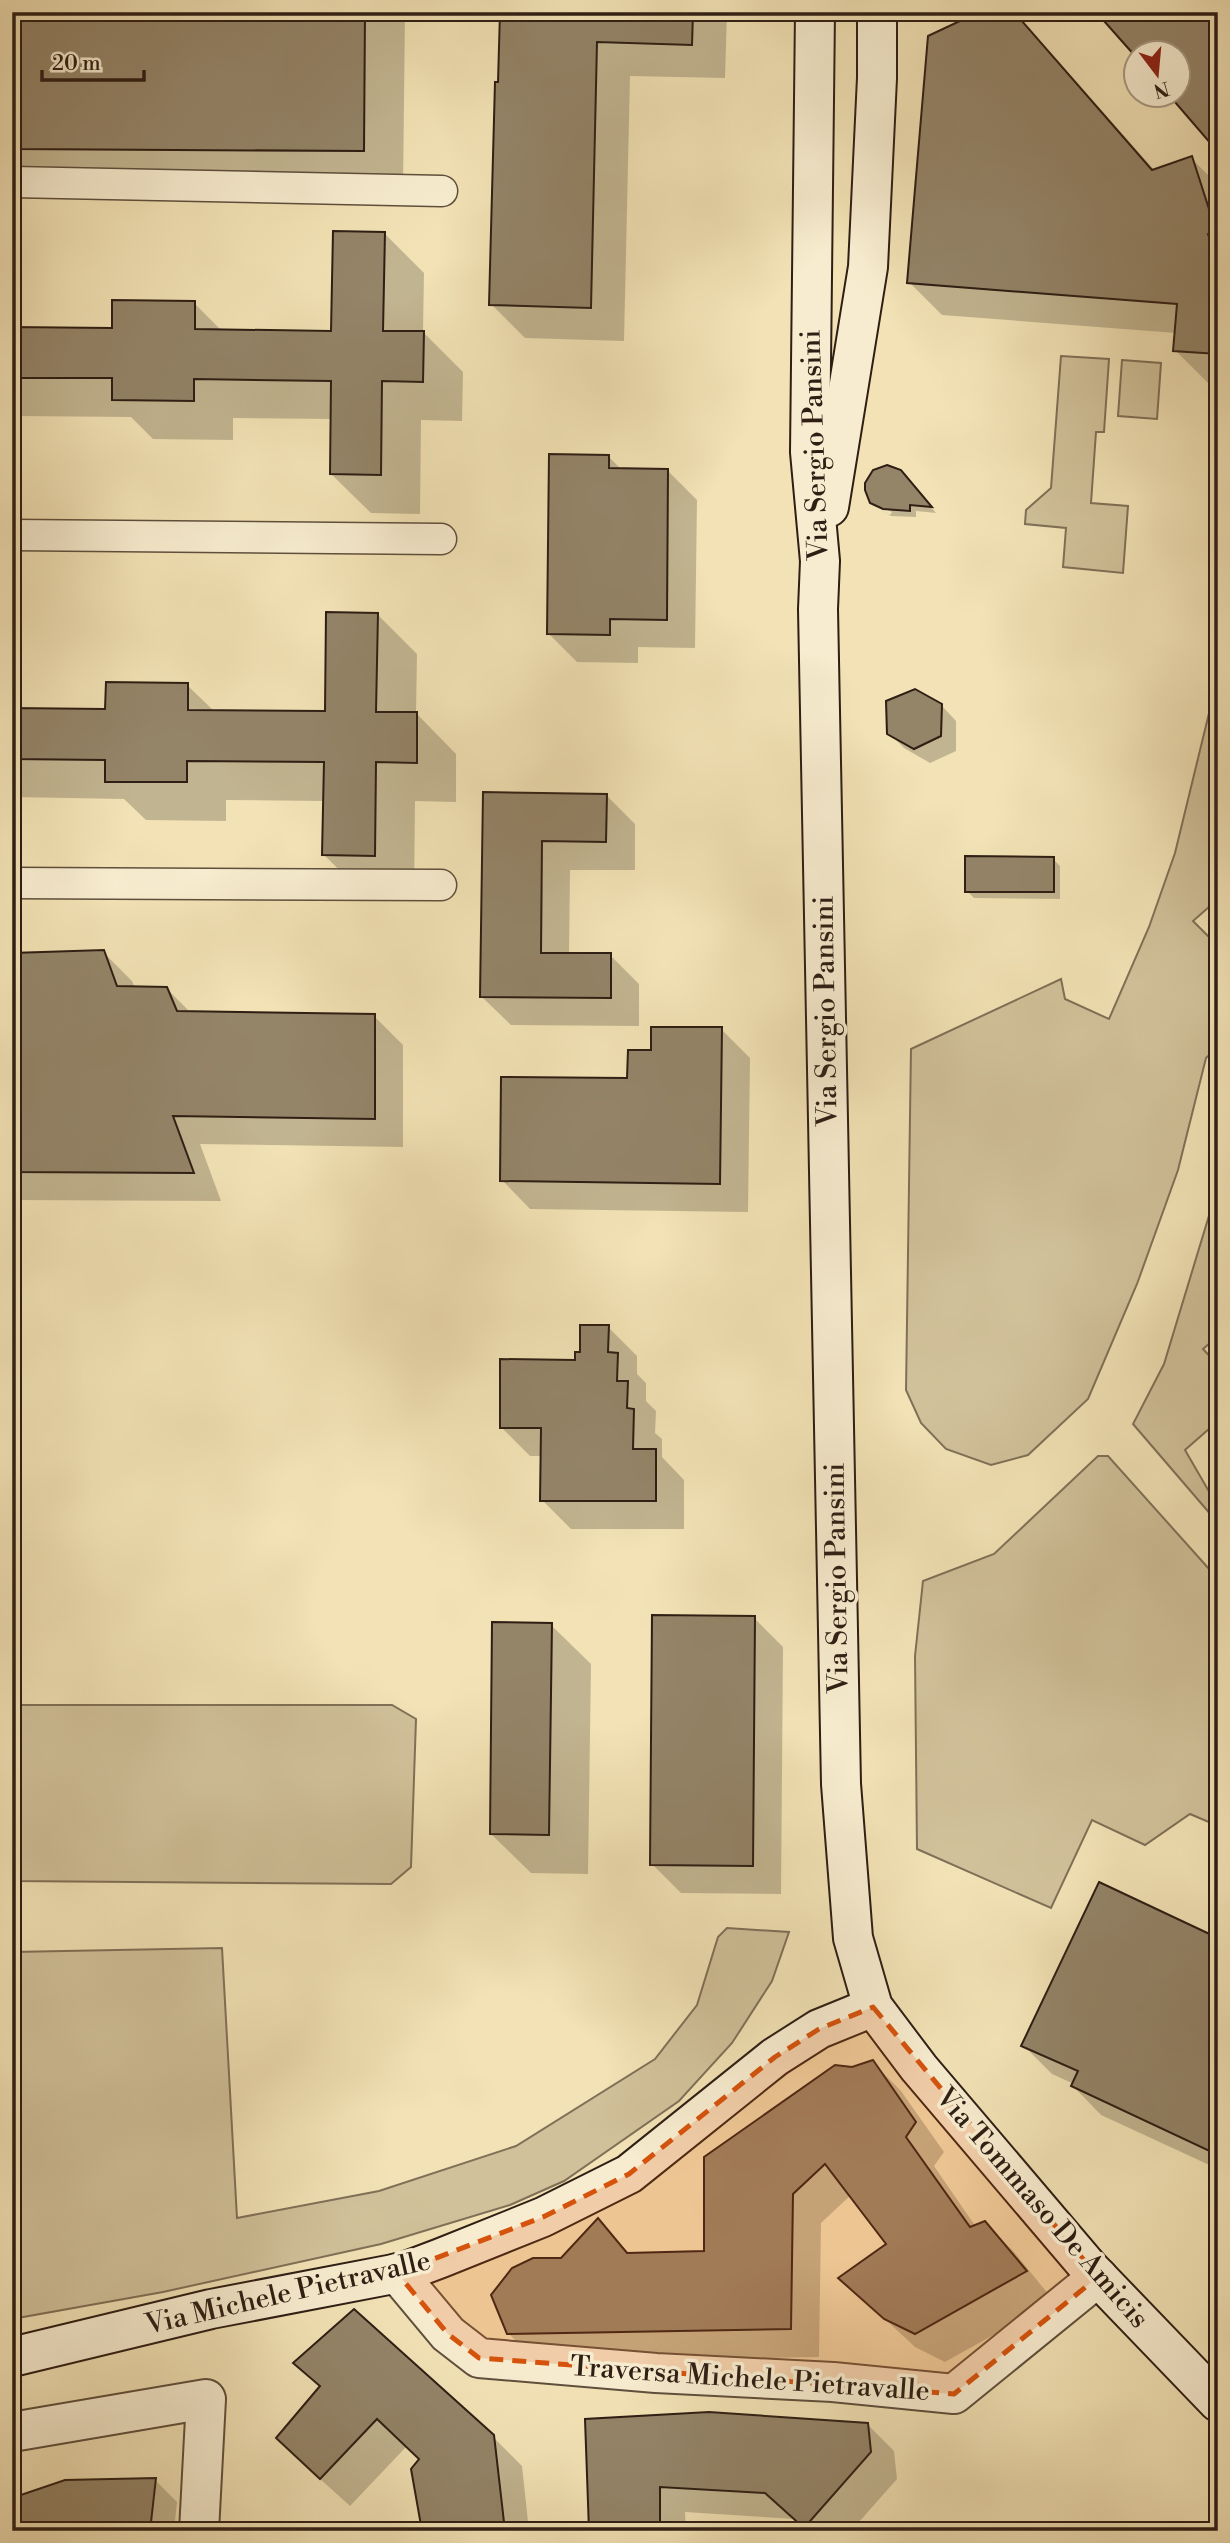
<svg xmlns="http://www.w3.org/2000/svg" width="1230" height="2543" viewBox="0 0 1230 2543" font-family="'Libre Bodoni',serif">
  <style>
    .green { fill: #d1c19a; stroke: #807057; stroke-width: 2 }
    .shadow { fill: #0003 }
    .building { fill: #948468; stroke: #2e1e14; stroke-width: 2 }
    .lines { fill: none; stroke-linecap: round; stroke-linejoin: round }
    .pedestrian-casing { stroke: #5f4f3c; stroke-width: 33 }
    .minor-casing { stroke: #5f4f3c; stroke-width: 42 }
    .secondary-casing { stroke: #2e1e14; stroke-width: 42 }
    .pedestrian { stroke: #f7eccf; stroke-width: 30 }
    .minor { stroke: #f7eccf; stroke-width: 38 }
    .secondary { stroke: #f7eccf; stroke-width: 38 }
    .marked { fill: #d5530d; fill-opacity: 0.2; stroke: #d5530d; stroke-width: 5; stroke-dasharray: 14 9; stroke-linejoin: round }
    .labels { text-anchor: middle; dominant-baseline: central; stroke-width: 7; stroke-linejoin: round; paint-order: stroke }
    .street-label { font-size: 28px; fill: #2e1e14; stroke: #f7eccf }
  </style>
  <rect width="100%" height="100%" fill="#f2e2b5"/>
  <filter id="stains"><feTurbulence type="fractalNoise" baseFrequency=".00286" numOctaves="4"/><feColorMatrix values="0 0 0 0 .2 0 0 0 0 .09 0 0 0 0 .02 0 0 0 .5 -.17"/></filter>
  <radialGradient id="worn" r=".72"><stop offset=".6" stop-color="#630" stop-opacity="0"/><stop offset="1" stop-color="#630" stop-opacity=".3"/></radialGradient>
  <g class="green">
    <path d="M1061,356L1109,359L1104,432H1096L1091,503L1128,506L1123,573L1063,567L1066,528L1025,524L1026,510L1051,488Z"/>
    <path d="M1122,360L1161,363L1157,419L1118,416Z"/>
    <path d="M1211,705H1218V899L1193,921L1218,946V1047L1206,1058L1178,1170L1137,1284L1088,1399L1028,1455L991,1465L946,1449L921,1423L906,1390L911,1049L1061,979L1065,999L1109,1019L1149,927L1175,853Z"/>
    <path d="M1218,1186V1336L1203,1349L1218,1365V1421L1185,1450L1218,1507V1523L1133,1424L1164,1364Z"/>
    <path d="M1098,1456H1108L1218,1579V1826L1190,1814L1145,1845L1092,1820L1051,1908L917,1849L915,1656L923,1581L994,1554Z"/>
    <path d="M12,1705H392L416,1719L411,1867L391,1884L12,1881Z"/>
    <path d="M727,1928L789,1932L772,1981L732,2043L679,2101L564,2181L510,2205L381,2244L163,2292L12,2319V1952L222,1948L237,2218L379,2191L516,2146L655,2059L697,2005L718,1937Z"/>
  </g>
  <g class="shadow">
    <path d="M12,12H64V20H95V12H405L403,190L12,187Z"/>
    <path d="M501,12H727L725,78L630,76L624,341L525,338L491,304Z"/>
    <path d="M979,12H1015L1155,171L1191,158L1218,185V384L1208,383L1175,350L1176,333L942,315L909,282Z"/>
    <path d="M1099,12H1218V149L1178,94V52H1136Z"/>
    <path d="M384,233L424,273L423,332L463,372L462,421L421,420L420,514L371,513L331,474L332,419L233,418V440L153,439L131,417L15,416L12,512V263L17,267L16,329L114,330L194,303L222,331L333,332Z"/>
    <path d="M609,457L622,470L668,471L697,500L695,648L638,647V663L577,662L549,634Z"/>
    <path d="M907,480L936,513L916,511V517L891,516L879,509L890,515L892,512L874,503Z"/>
    <path d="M377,614L417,654L416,713L456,754V802L415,801L414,895L364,894L324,855L325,801L226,800V821L146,820L124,799L12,797V710L107,711L187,685L215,712L326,713Z"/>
    <path d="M941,705L956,721V751L930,763L904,748L889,733Z"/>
    <path d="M485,794L606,795L635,824V870H570L569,955H610L639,984V1026L511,1025L482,997Z"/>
    <path d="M1053,859L1060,866V899L974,898L967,891Z"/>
    <path d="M1218,909V928L1208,917Z"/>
    <path d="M103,952L132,981L135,988H166L191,1013L374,1016L403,1045V1147L200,1144L221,1201L12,1200V955Z"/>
    <path d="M721,1029L750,1058L748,1212L530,1209L502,1180L629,1080L653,1052Z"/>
    <path d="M608,1327L637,1356V1374L646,1383V1401L656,1411L655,1433L662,1439V1457L684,1480V1529H571L542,1500L543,1456H530L501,1427L577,1362Z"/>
    <path d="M754,1618L783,1647L781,1894L681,1893L652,1864Z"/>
    <path d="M551,1625L591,1664L588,1874L531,1873L491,1834Z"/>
    <path d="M1218,1940V2169L1101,2115L1073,2086L1074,2084L1052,2074L1023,2045Z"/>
    <path d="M872,2062L901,2091L944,2152L934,2166L976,2227L985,2223L1014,2252L1054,2301L945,2362L915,2347L841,2278L888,2244L851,2195L821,2223L819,2357L537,2362L508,2333L561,2260L598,2221L631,2255L706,2253L853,2069Z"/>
    <path d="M295,2363L492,2436L522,2466L529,2531H423L421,2460L406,2447L350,2506L307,2467L320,2388Z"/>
    <path d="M587,2421L868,2425L894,2451L897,2479L851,2531H807L794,2519L685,2512L686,2531H590Z"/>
    <path d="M155,2480L177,2502L174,2531H12Z"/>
    <path d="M910,2522L923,2531H904Z"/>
  </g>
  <g class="building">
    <path d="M94,12H365L364,151L12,149V20L93,18Z"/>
    <path d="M500,12H693L692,45L597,42L591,308L489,305L495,82H498Z"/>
    <path d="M979,12H1014L1152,170L1192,156L1216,231L1208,234L1218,263V354L1173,351L1177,304L907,283L928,36Z"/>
    <path d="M1096,12H1218V152L1168,94H1178V52H1136V57Z"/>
    <path d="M333,231L385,232L383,331H424L423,382L382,381L381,475L330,474L331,381L194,379V401L112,400V378H12V327L112,328V300L195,301V329L331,331Z"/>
    <path d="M549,454L609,455V468L668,469L667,620L610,619V635L547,634Z"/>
    <path d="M887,465L901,470L932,507L910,505V511L883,509L870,503L865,490V483L873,470Z"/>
    <path d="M326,612L378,613L376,712H417V763L376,762L375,856L322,855L324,762L187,761V782H105V760L12,759V708L105,709L106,682L188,683V710L325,711Z"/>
    <path d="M915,689L942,704L941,736L914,749L887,734L886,701Z"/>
    <path d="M483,792L607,794L606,842L542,841L541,953H611V998L480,997Z"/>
    <path d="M965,856L1054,857V892H965Z"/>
    <path d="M104,950L117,986L167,987L177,1011L375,1014V1119L173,1116L194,1173L12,1172V953Z"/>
    <path d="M651,1027H722L720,1184L500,1181L501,1077L627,1078L628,1050H651Z"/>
    <path d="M580,1325H609L608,1352L618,1353L617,1381H628L627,1408L634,1409L633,1449H656V1501H540L541,1428H500V1359L575,1360V1352H580Z"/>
    <path d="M652,1615L755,1616L753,1866L650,1865Z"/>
    <path d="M492,1622L552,1623L549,1835L490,1834Z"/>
    <path d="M1099,1882L1218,1938V2155L1071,2086L1078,2071L1021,2046Z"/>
    <path d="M873,2060L916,2122L906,2137L970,2227L985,2221L1027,2271L915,2334L884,2319L838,2278L886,2244L825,2164L793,2194L791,2329L507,2334L491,2295L512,2268L533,2258H561L598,2218L627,2253L704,2251V2157L835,2065L852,2067Z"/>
    <path d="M354,2309L494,2435L505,2531H422L411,2469L419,2459L377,2419L320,2479L276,2438L320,2386L293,2363Z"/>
    <path d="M709,2412L868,2423L871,2452L804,2528L765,2493L660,2487V2531H589L585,2419Z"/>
    <path d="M156,2478L150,2531H12V2498L65,2480Z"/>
  </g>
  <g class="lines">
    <defs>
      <g id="pedestrian">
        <path d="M12,182L442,191"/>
        <path d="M12,535L441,539"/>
        <path d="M12,883L441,885"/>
      </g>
      <g id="minor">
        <path d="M397,2273L448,2334L479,2358L656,2373L833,2382L954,2394L1098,2277"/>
        <path d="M12,2432L206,2399L199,2531"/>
      </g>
      <g id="secondary">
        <path d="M815,12L810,452L820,561L818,609L841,1784L853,1938L873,2007L919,2068L1090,2269L1218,2402"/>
        <path d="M829,507L868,267L877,78V12"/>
        <path d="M12,2357L211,2309L404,2272L441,2258L543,2217L629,2174L775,2057L819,2029L873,2007"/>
      </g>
    </defs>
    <use href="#pedestrian" class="pedestrian-casing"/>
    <use href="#minor" class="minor-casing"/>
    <use href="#secondary" class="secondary-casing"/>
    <use href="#pedestrian" class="pedestrian"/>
    <use href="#minor" class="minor"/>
    <use href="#secondary" class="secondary"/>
  </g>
  <path class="marked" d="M873,2007L1098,2277L954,2394L479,2358L448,2334L397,2273L543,2217L629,2174L775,2057L819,2029Z"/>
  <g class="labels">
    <g class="street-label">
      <text transform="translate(815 445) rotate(-92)">Via Sergio Pansini</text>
      <text transform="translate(826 1011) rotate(-91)">Via Sergio Pansini</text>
      <text transform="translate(837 1578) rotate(-91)">Via Sergio Pansini</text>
      <text transform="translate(1042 2208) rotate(49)">Via Tommaso De Amicis</text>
      <text transform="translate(288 2293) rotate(-13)">Via Michele Pietravalle</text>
      <text transform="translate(750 2379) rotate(4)">Traversa Michele Pietravalle</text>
    </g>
  </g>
  <rect width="1230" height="2543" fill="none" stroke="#f2e2b5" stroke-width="42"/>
  <rect x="14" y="14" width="1202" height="2515" fill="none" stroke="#2e1e14" stroke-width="3.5"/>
  <rect x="21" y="21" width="1188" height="2501" fill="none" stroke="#2e1e14" stroke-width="2"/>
  <g transform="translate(1157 74) rotate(164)"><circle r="33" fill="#f7eccf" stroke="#a79a84" stroke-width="2"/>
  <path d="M0-5L12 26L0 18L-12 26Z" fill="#8f2418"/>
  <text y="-10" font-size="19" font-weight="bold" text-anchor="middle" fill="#2e1e14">N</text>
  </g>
  <path d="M42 70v10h102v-10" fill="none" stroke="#2e1e14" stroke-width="3.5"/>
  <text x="52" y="70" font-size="21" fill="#2e1e14" stroke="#f7eccf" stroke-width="5" paint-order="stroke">20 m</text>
  <rect width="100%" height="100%" filter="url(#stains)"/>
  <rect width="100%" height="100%" fill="url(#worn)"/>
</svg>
